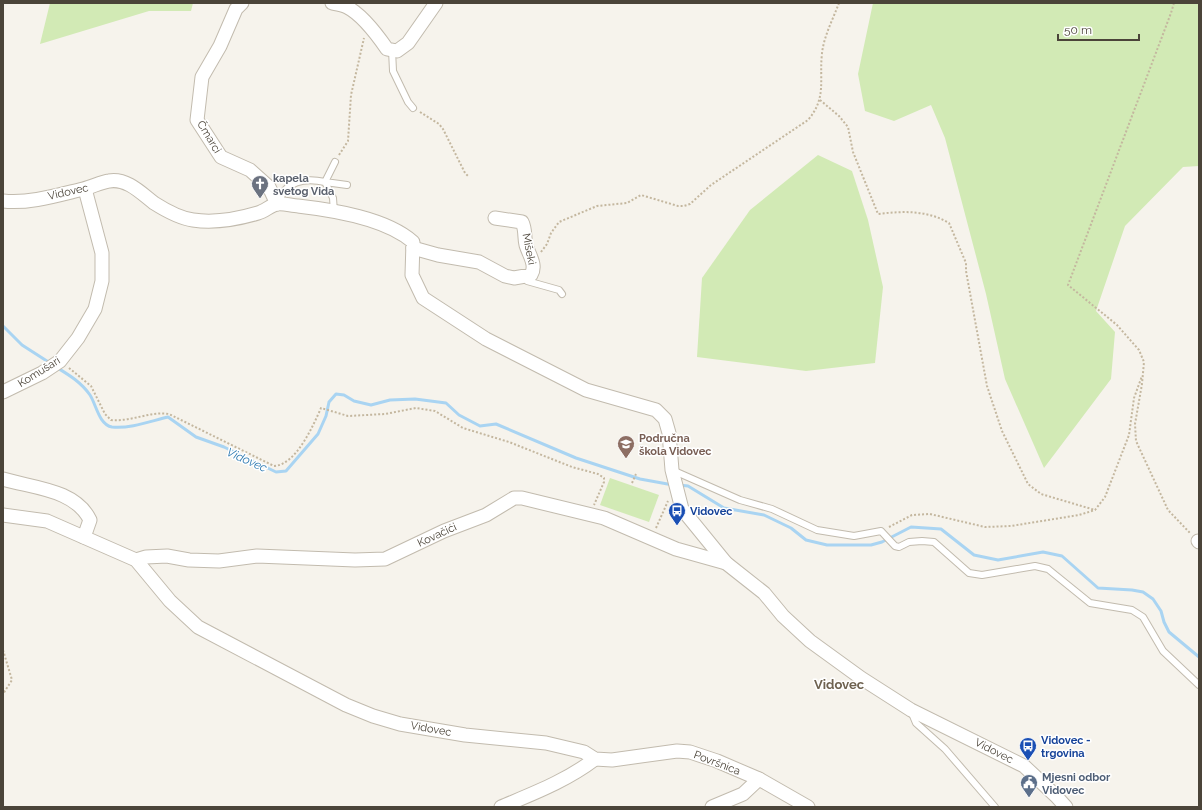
<svg xmlns="http://www.w3.org/2000/svg" width="1202" height="810" viewBox="0 0 1202 810" font-family="Raleway,sans-serif">
  <style>
    .green { fill: #d2eab5 }
    .lines { fill: none; stroke-linecap: round; stroke-linejoin: round }
    .stream { stroke: #a9d4f2; stroke-width: 3 }
    .lane-casing { stroke: #c2bbae; stroke-width: 8 }
    .street-casing { stroke: #c2bbae; stroke-width: 15 }
    .path { stroke: #c4b79f; stroke-width: 2; stroke-dasharray: 2 2; stroke-linecap: butt }
    .lane { stroke: #fff; stroke-width: 6 }
    .street { stroke: #fff; stroke-width: 13 }
    .labels { text-anchor: middle; dominant-baseline: central; stroke-width: 3; stroke-linejoin: round; paint-order: stroke }
    .street-label { font-size: 11px; fill: #4b4439; stroke: #fff }
    .worship-label { font-size: 11px; font-weight: bold; fill: #5b616d; stroke: #fff; text-anchor: start }
    .education-label { font-size: 11px; font-weight: bold; fill: #785e54; stroke: #fff; text-anchor: start }
    .transit-label { font-size: 11px; font-weight: bold; fill: #164399; stroke: #fff; text-anchor: start }
    .service-label { font-size: 11px; font-weight: bold; fill: #4e5e75; stroke: #fff; text-anchor: start }
    .water-label { font-size: 12px; font-style: italic; fill: #2e7ab2; stroke: #fff }
    .quarter-label { font-size: 13px; font-weight: bold; fill: #6e6250; stroke: #fff }
  </style>
  <rect width="100%" height="100%" fill="#f6f3ec"/>
  <g class="green">
    <path d="M50,3H193L191,11H149L40,44Z"/>
    <path d="M873,3H1199V166L1183,167L1125,226L1096,311L1115,332L1111,379L1044,468L1005,379L986,294L945,138L931,105L894,121L865,111L858,74Z"/>
    <path d="M818,155L852,171L868,220L883,287L875,363L806,371L697,357L702,278L750,210Z"/>
    <path d="M610,478L659,495L649,522L600,505Z"/>
  </g>
  <g class="lines">
    <g class="stream">
      <path d="M3,326L22,345L50,363"/>
      <path d="M56,367C69,375 81,382 90,395C96,404 99,425 112,427C130,429 151,421 168,417L196,437L224,447L276,472L286,471L318,434L326,416L329,402L336,394L344,395L354,401L371,405L390,400L415,399L446,403L459,415L480,426L496,424L576,458L640,479L673,485"/>
      <path d="M679,485L688,486L724,508L764,515L791,528L806,540L827,545H871L882,542L911,527L941,529L974,555L998,560L1043,552L1062,556L1098,588L1132,590L1143,592L1153,599L1161,611L1164,622L1169,632L1199,657"/>
    </g>
    <defs>
      <g id="lane">
        <path d="M392,50L393,71L408,102L413,108"/>
        <path d="M335,162L325,182L347,185"/>
        <path d="M279,203C284,180 306,178 325,182L333,198L334,212"/>
        <path d="M525,277L527,281L559,290L562,294"/>
        <path d="M672,470L740,500L772,509L817,530L854,536L881,531L895,546L899,547L909,542L922,541L934,542L969,573L982,575L1035,566L1048,569L1090,603L1132,610L1143,617L1163,651L1199,685"/>
        <path d="M911,711L916,723L945,749L995,807"/>
      </g>
      <g id="street">
        <path d="M242,3L236,9L220,46L202,77L197,120L221,157L250,170L269,187L277,204"/>
        <path d="M332,3C337,4 343,5 347,7C361,14 378,36 387,49L397,51L408,43L436,3"/>
        <path d="M3,201C29,204 58,195 83,189C92,187 101,182 109,181C127,178 141,193 154,203C165,210 179,218 193,220C213,223 238,219 258,213C265,211 271,205 277,204C284,203 292,206 298,206C333,210 386,218 413,242L412,275L423,298L486,339L586,390L656,410L665,419L669,433L672,470L682,509L726,563L764,593L783,616L810,641L861,678L911,710L1024,766L1056,796L1066,807"/>
        <path d="M413,248L438,255L479,262L505,276L514,278L531,275C537,265 529,255 526,245C524,237 526,230 522,222L495,218"/>
        <path d="M3,392L42,373L60,361L78,338L95,309L102,281V253L85,189"/>
        <path d="M3,479C32,488 75,489 90,520L84,537"/>
        <path d="M3,515L47,521L136,560L170,601L198,627L346,705L373,716L400,724L465,735L546,743L584,752L595,759L612,760L677,751L690,752L717,761L759,779L808,807"/>
        <path d="M1198,541L1199,542"/>
        <path d="M136,560L146,557L167,556L189,560L219,561L257,556L355,560L385,559L444,531L486,515L514,498H522L604,518L676,549L726,563"/>
        <path d="M501,807C534,793 566,781 595,759"/>
        <path d="M712,807L743,794L759,779"/>
      </g>
    </defs>
    <use href="#lane" class="lane-casing"/>
    <use href="#street" class="street-casing"/>
    <g class="path">
      <path d="M1174,3L1171,13L1068,285L1117,325L1139,350L1144,362L1142,384L1135,424L1136,441L1168,510L1190,533"/>
      <path d="M820,100L839,116L848,127L853,152L878,214C903,211 927,210 949,223L966,263V271L987,386L1002,431L1028,484L1041,494L1095,510"/>
      <path d="M420,112L439,124L443,129L465,173L468,176"/>
      <path d="M339,155L348,141L351,95L364,38"/>
      <path d="M541,252L547,244L551,233L559,222L597,206L627,203L641,195L678,206H684L690,204L711,185L808,120C827,98 819,80 822,53C824,36 833,19 839,3"/>
      <path d="M69,368L91,386L105,414L111,420C131,422 150,411 169,414L274,466C296,465 313,426 321,408L348,416L385,414L416,408L435,411L463,428L509,442L572,467L598,474L604,478V482L594,505"/>
      <path d="M632,483L636,474"/>
      <path d="M889,527L912,515L930,514L985,527L1011,526L1079,515L1095,510L1105,497L1129,435L1134,398L1142,376"/>
      <path d="M656,528L668,501"/>
      <path d="M3,650L12,680L3,694"/>
    </g>
    <use href="#lane" class="lane"/>
    <use href="#street" class="street"/>
  </g>
  <defs>
    <symbol id="church-pin" viewBox="-11 -11 22 30"><path d="M0 17L-7.5 6A9.5 9.5 0 1 1 7.5 6Z" fill="#6b7280" stroke="#fff"/><path d="M-1.2-6h2.4v3.5h3.3v2.4h-3.3V6h-2.4V-.1h-3.3v-2.4h3.3Z" fill="#fff"/></symbol>
    <symbol id="school-pin" viewBox="-11 -11 22 30"><path d="M0 17L-7.5 6A9.5 9.5 0 1 1 7.5 6Z" fill="#8d6e63" stroke="#fff"/><path d="M0-5L7-2L0 1L-7-2ZM-4 1L0 2.5L4 1V4Q0 6-4 4Z" fill="#fff"/></symbol>
    <symbol id="bus-pin" viewBox="-11 -11 22 30"><path d="M0 17L-7.5 6A9.5 9.5 0 1 1 7.5 6Z" fill="#1a4fb4" stroke="#fff"/><path d="M-5-6H5V4H4V6H2V4H-2V6H-4V4H-5ZM-3.5-4V0h7V-4ZM-3.5 1.2v1.5H-2V1.2ZM2 1.2v1.5H3.5V1.2Z" fill="#fff"/></symbol>
    <symbol id="civic-pin" viewBox="-11 -11 22 30"><path d="M0 17L-7.5 6A9.5 9.5 0 1 1 7.5 6Z" fill="#5c6f8a" stroke="#fff"/><path d="M-.6-6.5H3V-4.5H.6V-3L4-1V1h2V6H-6V1h2V-1L-.6-3ZM-1.2 2.5V6h2.4V2.5Z" fill="#fff"/></symbol>
  </defs>
  <g fill-rule="evenodd">
    <use href="#church-pin" x="250" y="174" width="20" height="27"/>
    <use href="#school-pin" x="616" y="434" width="20" height="27"/>
    <use href="#bus-pin" x="667" y="501" width="20" height="27"/>
    <use href="#bus-pin" x="1018" y="736" width="20" height="27"/>
    <use href="#civic-pin" x="1019" y="773" width="20" height="27"/>
  </g>
  <g class="labels">
    <g class="street-label">
      <text transform="translate(209 137) rotate(59)">Čmarci</text>
      <text transform="translate(68 192) rotate(-13)">Vidovec</text>
      <text transform="translate(529 249) rotate(79)">Mišeki</text>
      <text transform="translate(39 372) rotate(-32)">Komušari</text>
      <text transform="translate(437 535) rotate(-25)">Kovačići</text>
      <text transform="translate(431 729) rotate(10)">Vidovec</text>
      <text transform="translate(994 751) rotate(27)">Vidovec</text>
      <text transform="translate(717 763) rotate(21)">Površnica</text>
    </g>
    <g class="worship-label">
      <text x="273" y="178">kapela<tspan x="273" dy="13">svetog Vida</tspan></text>
    </g>
    <g class="education-label">
      <text x="639" y="438">Područna<tspan x="639" dy="13">škola Vidovec</tspan></text>
    </g>
    <g class="transit-label">
      <text x="690" y="511">Vidovec</text>
      <text x="1041" y="740">Vidovec -<tspan x="1041" dy="13">trgovina</tspan></text>
    </g>
    <g class="service-label">
      <text x="1042" y="777">Mjesni odbor<tspan x="1042" dy="13">Vidovec</tspan></text>
    </g>
    <g class="water-label">
      <text transform="translate(247 460) rotate(24)">Vidovec</text>
    </g>
    <g class="quarter-label">
      <text x="839" y="684">Vidovec</text>
    </g>
  </g>
  <rect width="1202" height="810" fill="none" stroke="#4b4439" stroke-width="8"/>
  <path d="M1058 34v6h81v-6" fill="none" stroke="#4b4439" stroke-width="2"/>
  <text x="1064" y="34" font-size="12" fill="#4b4439" stroke="#ffffff" stroke-width="3" paint-order="stroke">50 m</text>
</svg>
